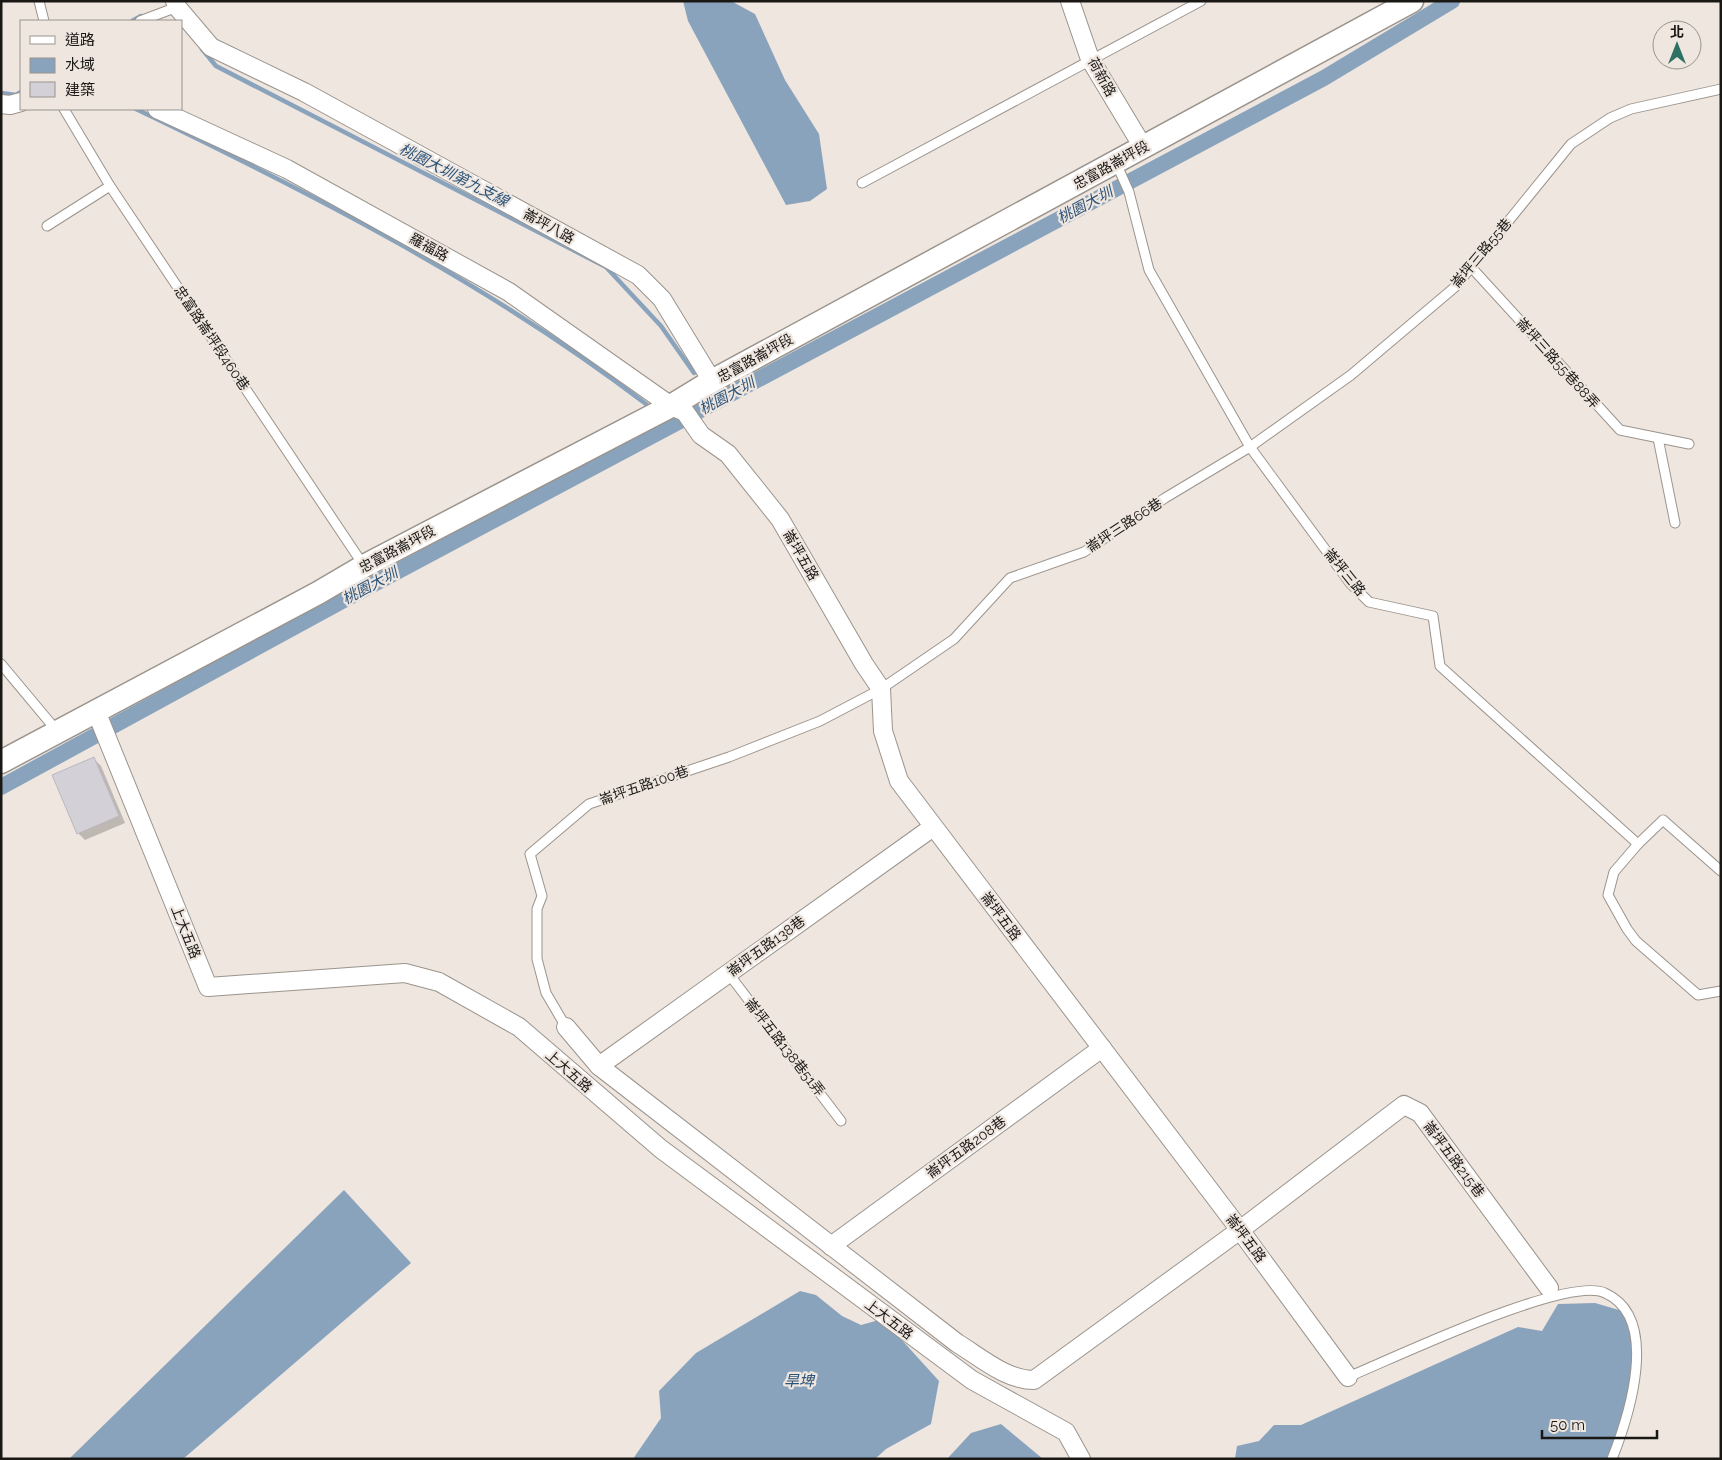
<svg xmlns="http://www.w3.org/2000/svg" width="1722" height="1460" viewBox="0 0 1722 1460" font-family="Raleway,'Noto Sans TC',sans-serif">
  <style>
    .water { fill: #8aa3bd }
    .shadow { fill: #0003 }
    .lines { fill: none; stroke-linecap: round; stroke-linejoin: round }
    .stream { stroke: #8aa3bd; stroke-width: 4.5 }
    .canal { stroke: #8aa3bd; stroke-width: 16 }
    .building { fill: #d4d0d8; stroke: #bbb7bf }
    .service-casing { stroke: #9b948d; stroke-width: 11 }
    .minor-casing { stroke: #9b948d; stroke-width: 20 }
    .tertiary-casing { stroke: #9b948d; stroke-width: 25 }
    .service { stroke: #fff; stroke-width: 9 }
    .minor { stroke: #fff; stroke-width: 18 }
    .tertiary { stroke: #fff; stroke-width: 22 }
    .labels { text-anchor: middle; dominant-baseline: central; stroke-width: 4.5; stroke-linejoin: round; paint-order: stroke }
    .street-label { font-size: 14px; fill: #1a1815; stroke: #eee6df }
    .water-label { font-size: 15px; font-style: italic; fill: #2d547a; stroke: #eee6df }
  </style>
  <rect width="100%" height="100%" fill="#eee6df"/>
  <g class="water">
    <path d="M683,1H731L755,14L785,80L819,134L827,189L810,201L786,205L688,21Z"/>
    <path d="M344,1190L411,1263L183,1459H69Z"/>
    <path d="M800,1291L816,1295L842,1316L861,1325L879,1320L891,1328L939,1381L931,1424L886,1449L875,1459H633L661,1418L659,1391L696,1353Z"/>
    <path d="M1595,1303L1619,1310L1641,1336L1636,1386L1617,1459H1235L1237,1446L1259,1441L1274,1425H1301L1518,1327L1542,1331L1558,1304Z"/>
    <path d="M1001,1424L1043,1459H947L971,1433Z"/>
  </g>
  <path class="shadow" d="M94,759L101,766L125,823L85,840L78,833Z"/>
  <g class="lines">
    <g class="stream">
      <path d="M132,21L141,16"/>
      <path d="M202,49L216,66L606,267L661,326L694,373"/>
      <path d="M1,93L16,95L21,92"/>
      <path d="M136,109C313,194 489,284 646,404"/>
      <path d="M709,398L713,404"/>
      <path d="M667,421L675,425"/>
    </g>
    <path class="canal" d="M1,787L342,601L1324,78L1452,1"/>
  </g>
  <path class="building" d="M94,757L119,816L77,834L52,775Z"/>
  <g class="lines">
    <defs>
      <g id="service">
        <path d="M39,1L44,21"/>
        <path d="M140,21L177,7"/>
        <path d="M64,109L110,186L364,566"/>
        <path d="M1116,163L1129,192L1149,270L1250,447L1350,583L1369,602L1433,616L1440,666L1638,844L1663,820L1721,871"/>
        <path d="M862,183L1201,1"/>
        <path d="M47,226L110,186"/>
        <path d="M1471,267L1620,430L1689,444"/>
        <path d="M1658,438L1675,523"/>
        <path d="M1,664L57,731"/>
        <path d="M1638,844L1614,872L1608,895L1627,929L1636,941L1698,995L1721,991"/>
        <path d="M728,973L841,1121"/>
        <path d="M566,1027L546,993L537,959V909L542,896L530,854L589,804L729,757L820,721L881,689L954,639L1010,578L1084,552L1165,498L1250,447L1351,375L1455,287L1571,144L1610,118L1631,109L1721,89"/>
        <path d="M1348,1377C1392,1359 1567,1275 1605,1293C1661,1318 1629,1416 1612,1459"/>
      </g>
      <g id="minor">
        <path d="M175,1L177,7L211,47L304,92L638,275L662,299L712,381"/>
        <path d="M1070,1L1090,59L1143,147"/>
        <path d="M1,104L10,105L21,102"/>
        <path d="M157,109L287,169L509,292L671,406L685,412L701,435L728,454L780,519L864,664L881,689L883,731L899,781L1240,1230L1348,1377"/>
        <path d="M96,711L208,987L405,973L439,982L519,1027L661,1149L972,1380L1066,1432L1081,1459"/>
        <path d="M566,1027L599,1066L957,1343C980,1357 1006,1380 1034,1380L1240,1230L1404,1105L1420,1113L1549,1288"/>
        <path d="M599,1066L933,827"/>
        <path d="M831,1246L1102,1048"/>
      </g>
      <path id="tertiary" d="M1,762L318,593L364,566L671,406L712,381L1412,1"/>
    </defs>
    <use href="#service" class="service-casing"/>
    <use href="#minor" class="minor-casing"/>
    <use href="#tertiary" class="tertiary-casing"/>
    <use href="#service" class="service"/>
    <use href="#minor" class="minor"/>
    <use href="#tertiary" class="tertiary"/>
  </g>
  <g class="labels">
    <g class="street-label">
      <text transform="translate(1102 77) rotate(61)">荷新路</text>
      <text transform="translate(1111 165) rotate(-29)">忠富路崙坪段</text>
      <text transform="translate(549 226) rotate(29)">崙坪八路</text>
      <text transform="translate(429 247) rotate(29)">羅福路</text>
      <text transform="translate(1481 253) rotate(-50)">崙坪三路55巷</text>
      <text transform="translate(212 338) rotate(56)">忠富路崙坪段460巷</text>
      <text transform="translate(755 358) rotate(-29)">忠富路崙坪段</text>
      <text transform="translate(1558 363) rotate(48)">崙坪三路55巷88弄</text>
      <text transform="translate(1124 525) rotate(-33)">崙坪三路66巷</text>
      <text transform="translate(397 549) rotate(-28)">忠富路崙坪段</text>
      <text transform="translate(801 555) rotate(60)">崙坪五路</text>
      <text transform="translate(1345 572) rotate(51)">崙坪三路</text>
      <text transform="translate(644 785) rotate(-19)">崙坪五路100巷</text>
      <text transform="translate(1001 916) rotate(53)">崙坪五路</text>
      <text transform="translate(186 932) rotate(68)">上大五路</text>
      <text transform="translate(766 946) rotate(-36)">崙坪五路138巷</text>
      <text transform="translate(785 1047) rotate(52)">崙坪五路138巷51弄</text>
      <text transform="translate(569 1071) rotate(41)">上大五路</text>
      <text transform="translate(966 1147) rotate(-36)">崙坪五路208巷</text>
      <text transform="translate(1454 1159) rotate(53)">崙坪五路215巷</text>
      <text transform="translate(1246 1238) rotate(53)">崙坪五路</text>
      <text transform="translate(889 1319) rotate(37)">上大五路</text>
    </g>
    <g class="water-label">
      <text transform="translate(454 175) rotate(27)">桃園大圳第九支線</text>
      <text transform="translate(1085 205) rotate(-28)">桃園大圳</text>
      <text transform="translate(727 396) rotate(-28)">桃園大圳</text>
      <text transform="translate(370 586) rotate(-28)">桃園大圳</text>
      <text x="799" y="1381">旱埤</text>
    </g>
  </g>
  <rect width="1722" height="1460" fill="none" stroke="#1a1815" stroke-width="5"/>
  <rect x="20" y="20" width="162" height="90" fill="#eee6df" stroke="#99948e"/>
  <rect x="30" y="36" width="25" height="8" fill="#ffffff" stroke="#99948e"/>
  <text x="65" y="45" font-size="15" fill="#1a1815">道路</text>
  <rect x="30" y="58" width="25" height="15" fill="#8aa3bd" stroke="#99948e"/>
  <text x="65" y="70" font-size="15" fill="#1a1815">水域</text>
  <rect x="30" y="82" width="25" height="15" fill="#d4d0d8" stroke="#99948e"/>
  <text x="65" y="95" font-size="15" fill="#1a1815">建築</text>
  <g transform="translate(1677 45)"><circle r="24" fill="#eee6df" stroke="#99948e"/>
  <path d="M0-4L9 19L0 12L-9 19Z" fill="#2d7164"/>
  <text y="-8" font-size="14" font-weight="bold" text-anchor="middle" fill="#1a1815">北</text>
  </g>
  <path d="M1542 1430v8h115v-8" fill="none" stroke="#1a1815" stroke-width="2.5"/>
  <text x="1550" y="1430" font-size="15" fill="#1a1815" stroke="#eee6df" stroke-width="4" paint-order="stroke">50 m</text>
</svg>
